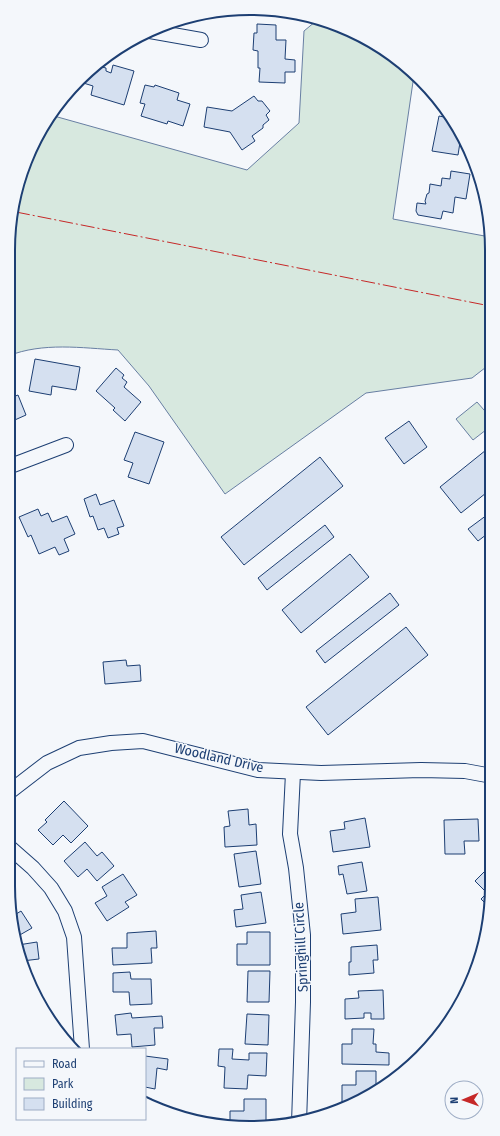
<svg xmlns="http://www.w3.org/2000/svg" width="500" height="1136" viewBox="0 0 500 1136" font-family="'Fira Sans Condensed',sans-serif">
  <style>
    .green { fill: #d7e8df; stroke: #687fa3 }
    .building { fill: #d5e0f0; stroke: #1d3f73 }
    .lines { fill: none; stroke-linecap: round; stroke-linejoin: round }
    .minor-casing { stroke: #1d3f73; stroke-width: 16 }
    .minor { stroke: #f4f7fb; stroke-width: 14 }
    .power { stroke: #c62828; stroke-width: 1; stroke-dasharray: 14 3 2 3; stroke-linecap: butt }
    .labels { text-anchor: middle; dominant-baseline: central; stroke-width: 3; stroke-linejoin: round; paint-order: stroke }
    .street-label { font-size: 14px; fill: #1d3f73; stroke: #f4f7fb }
    .rim { fill: none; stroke: #1d3f73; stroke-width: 2 }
  </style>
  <rect width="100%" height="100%" fill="#f4f7fb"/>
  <g class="green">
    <path d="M316,21L342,26L397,58L414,75L393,219L490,237V364L472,378L366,393L225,494L149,386L118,350C82,348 43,342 8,356V250L26,158L54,116L247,170L299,123L304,31Z"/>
    <path d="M477,402L491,418V426L473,440L456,419Z"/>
  </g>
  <g class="building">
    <path d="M257,24L276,25V40H286L285,59L295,60V72H285V83L259,82L260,68H258V51L253,50L254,33H257Z"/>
    <path d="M113,65L134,71L124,105L91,95L93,86L77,81L98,66L106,68V71L111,73Z"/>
    <path d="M145,85L154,87L155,85L179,93L177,100L190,104L183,126L168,121L167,124L141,116L145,104L140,103Z"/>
    <path d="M254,96L258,101H262L270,111L266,115L269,120L263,125V128L252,136L255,141L242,150L230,132L204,127L207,107L232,111Z"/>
    <path d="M439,116L449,118V116L461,136L458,155L432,151Z"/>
    <path d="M451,171L470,174L466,199L455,197L453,213L443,211L441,219L418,215L416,211L417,203L426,204L425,201L427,194L429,193L430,184L441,186L442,178L450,179Z"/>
    <path d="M35,359L80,367L76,390L52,386L51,395L29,391Z"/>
    <path d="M116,368L124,375L122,378L127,382L124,387L141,402L125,421L113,410L115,408L96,391Z"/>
    <path d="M18,395L26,415L8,423V399Z"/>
    <path d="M409,421L427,447L404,464L385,438Z"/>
    <path d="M135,432L164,442L149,484L128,477L133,463L124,460Z"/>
    <path d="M491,446V489L461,513L440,487Z"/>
    <path d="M320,457L343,486L244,565L221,537Z"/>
    <path d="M96,494L100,505L114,500L124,526L117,528L119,534L108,538L104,528L98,530L93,516L90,517L84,499Z"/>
    <path d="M38,509L41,516L48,513L52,522L67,516L75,534L64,539L69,551L59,555L55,547L39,554L31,535L28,537L19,517Z"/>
    <path d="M491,512V531L478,541L468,529Z"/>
    <path d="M325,525L334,537L267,590L258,578Z"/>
    <path d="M8,534L15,553L8,555Z"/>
    <path d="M350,554L369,577L301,633L282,610Z"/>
    <path d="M390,593L399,605L325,663L316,651Z"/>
    <path d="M406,627L428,655L328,735L306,707Z"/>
    <path d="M126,660L127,666L140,665L141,681L105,684L103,662Z"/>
    <path d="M64,801L88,826L71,843L63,835L53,845L38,830L47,822L45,820Z"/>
    <path d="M248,809L249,825L256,824L257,845L225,847L224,827L230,826L228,811Z"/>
    <path d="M365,818L370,847L333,852L330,831L345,829L344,822Z"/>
    <path d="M478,819L479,841H464L465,854H445L444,820Z"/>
    <path d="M85,842L97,856L102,852L114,866L97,881L87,869L78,877L64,861Z"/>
    <path d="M256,851L261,884L239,887L234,854Z"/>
    <path d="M362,862L367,891L347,894L343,874L339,875L338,866Z"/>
    <path d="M491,865L492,886L488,906L481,899L487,893L475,881Z"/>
    <path d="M123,874L137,895L125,902L129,907L107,921L95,903L107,896L102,887Z"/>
    <path d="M261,892L266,923L236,927L234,910L243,909L241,895Z"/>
    <path d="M378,897L381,930L343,934L341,914L356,912L355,899Z"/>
    <path d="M21,911L32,928L18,936L16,933L13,916Z"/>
    <path d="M156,931L157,948H151L152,963L113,965L112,948H127V933Z"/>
    <path d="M247,932H270V965H237V944H247Z"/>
    <path d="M37,942L39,959L22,961L23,968L21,964L18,945Z"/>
    <path d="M377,945L378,960H373L374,973L349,975V962H351V947Z"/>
    <path d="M248,971H270L269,1002H247Z"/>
    <path d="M130,972L131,979H151L152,1004L130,1005L129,992H113V973Z"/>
    <path d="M383,990L384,1019H371V1013H364V1018L345,1019V999L359,998L358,991Z"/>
    <path d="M131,1013L132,1018L162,1016L163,1028H154L155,1045L132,1047L131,1034L117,1035L115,1015Z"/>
    <path d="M247,1014L269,1015L268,1045L245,1044Z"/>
    <path d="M352,1029H374L373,1044H376V1052L389,1053V1065L342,1064V1044H352Z"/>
    <path d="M219,1049H233L232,1059L249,1060V1053H267L266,1076L248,1075L247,1089L224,1088L225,1067L218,1066Z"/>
    <path d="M145,1056L168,1059L167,1070L157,1068L155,1089L145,1087Z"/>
    <path d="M356,1071H376V1091L371,1096L346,1105H342V1085H356Z"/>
    <path d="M151,1099L163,1106L162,1108L148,1103Z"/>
    <path d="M244,1099H266V1123H230V1111H244Z"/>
  </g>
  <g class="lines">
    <defs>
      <g id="minor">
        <path d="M150,31L201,40"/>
        <path d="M8,467L66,445"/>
        <path d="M293,773L290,834L296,868L303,935V1002L299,1123"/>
        <path d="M8,793L47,763L79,748L111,743L143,741L258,770L321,773L421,770L465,771L492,776"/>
        <path d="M8,846L33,868L51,888L65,911L74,937L82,1049"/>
      </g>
    </defs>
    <use href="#minor" class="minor-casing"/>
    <use href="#minor" class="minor"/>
    <path class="power" d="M16,212L490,306"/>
  </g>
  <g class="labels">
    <g class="street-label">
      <text transform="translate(219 758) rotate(13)">Woodland Drive</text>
      <text transform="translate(301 947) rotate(-93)">Springhill Circle</text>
    </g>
  </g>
  <path d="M0 0H500V1136H0ZM250 15H250A235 235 0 0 1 485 250V886A235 235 0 0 1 250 1121H250A235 235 0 0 1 15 886V250A235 235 0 0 1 250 15Z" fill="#f4f7fb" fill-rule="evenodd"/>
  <path class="rim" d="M250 15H250A235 235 0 0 1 485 250V886A235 235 0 0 1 250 1121H250A235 235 0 0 1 15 886V250A235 235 0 0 1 250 15Z"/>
  <rect x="16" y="1048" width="130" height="72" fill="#f4f7fb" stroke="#9eadc5"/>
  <rect x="24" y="1061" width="20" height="6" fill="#f4f7fb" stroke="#9eadc5"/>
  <text x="52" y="1068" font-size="12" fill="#1d3f73">Road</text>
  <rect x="24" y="1078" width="20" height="12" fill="#d7e8df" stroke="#9eadc5"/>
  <text x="52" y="1088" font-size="12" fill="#1d3f73">Park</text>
  <rect x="24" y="1098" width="20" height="12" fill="#d5e0f0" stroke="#9eadc5"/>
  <text x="52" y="1108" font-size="12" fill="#1d3f73">Building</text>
  <g transform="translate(464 1100) rotate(268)"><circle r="19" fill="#f4f7fb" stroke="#9eadc5"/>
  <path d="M0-3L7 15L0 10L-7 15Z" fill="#c62828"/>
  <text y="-6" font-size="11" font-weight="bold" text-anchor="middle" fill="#1d3f73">N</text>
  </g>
</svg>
